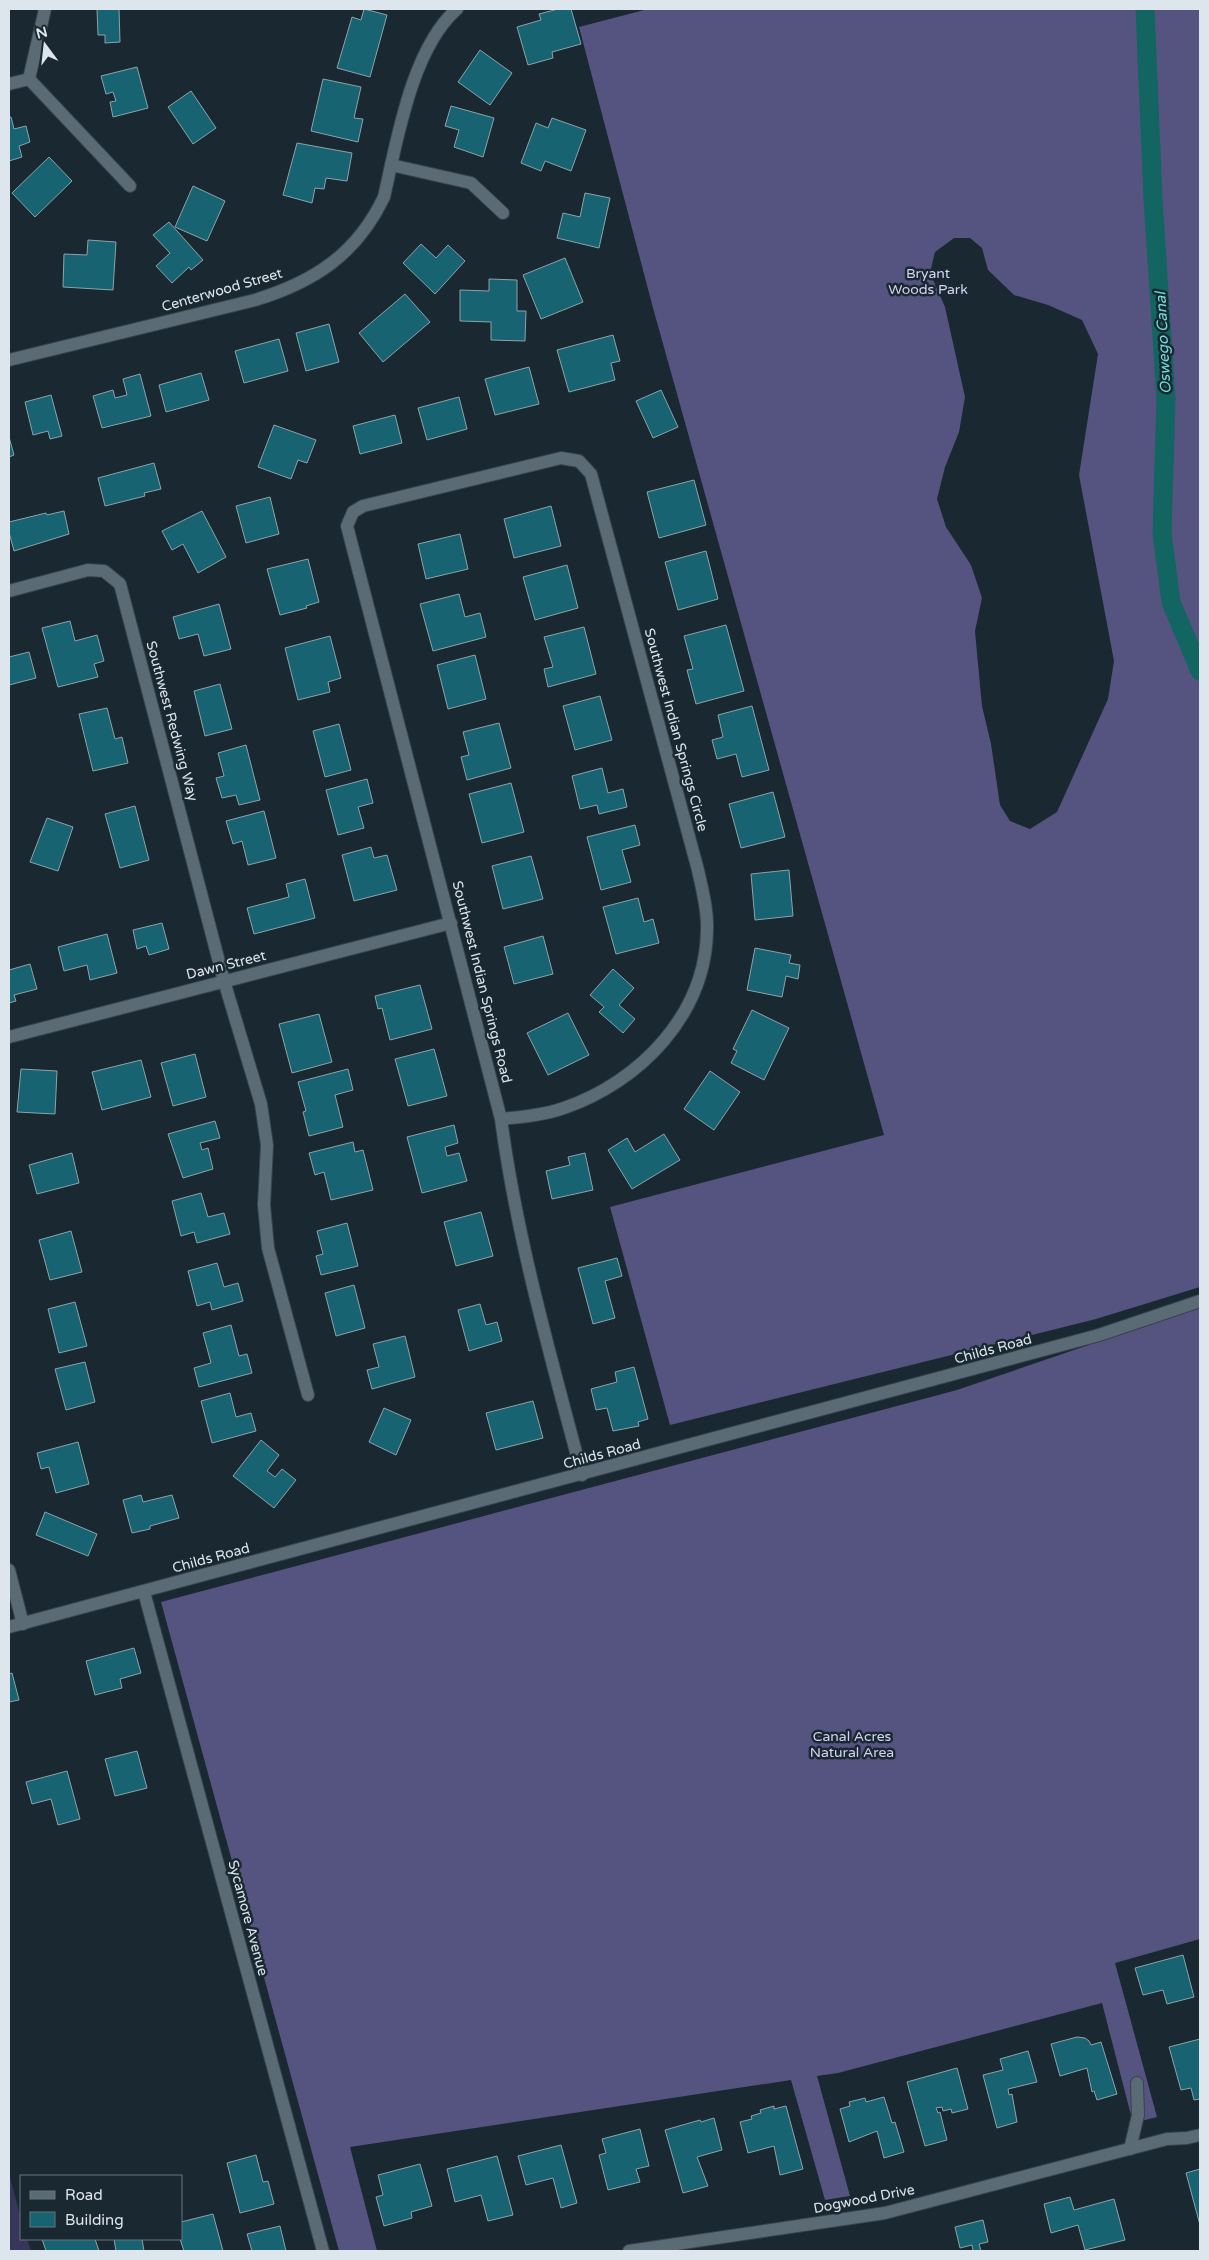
<svg xmlns="http://www.w3.org/2000/svg" width="1209" height="2260" viewBox="0 0 1209 2260" font-family="'Varela Round',sans-serif">
  <style>
    .green { fill: #37355a }
    .forest { fill: #555380; fill-rule: evenodd }
    .lines { fill: none; stroke-linecap: round; stroke-linejoin: round }
    .canal { stroke: #136562; stroke-width: 19 }
    .building { fill: #176372; stroke: #8da3a9 }
    .minor-casing { stroke: #38434c; stroke-width: 14 }
    .tertiary-casing { stroke: #38434c; stroke-width: 14 }
    .minor { stroke: #5b6b76; stroke-width: 12 }
    .tertiary { stroke: #5b6b76; stroke-width: 12 }
    .labels { text-anchor: middle; dominant-baseline: central; stroke-width: 5; stroke-linejoin: round; paint-order: stroke }
    .park-label { font-size: 14px; fill: #d4d4f2; stroke: #1a2831 }
    .street-label { font-size: 14px; fill: #dde6ec; stroke: #1a2831 }
    .water-label { font-size: 15px; font-style: italic; fill: #6dded8; stroke: #1a2831 }
  </style>
  <rect width="100%" height="100%" fill="#1a2831"/>
  <path class="green" d="M9,2174L21,2218V2239H27L31,2251H9Z"/>
  <g class="forest">
    <path d="M648,9H1200V1287L1096,1319L670,1425L610,1207L884,1135L653,308L579,27ZM954,238H970L982,248L988,270L1014,295L1048,305L1082,320L1098,354L1079,475L1114,661L1108,699L1057,812L1030,829L1010,821L1000,805L991,744L982,706L978,664L975,631L982,598L971,565L946,527L937,499L945,467L959,432L965,397L945,307L930,273L935,252Z"/>
    <path d="M1200,1307V1939L1115,1963L1157,2117L1133,2123L1102,2003L838,2073L817,2076L850,2196L825,2200L791,2080L350,2147L377,2251H339L161,1602L957,1390Z"/>
  </g>
  <g class="lines">
    <path class="canal" d="M1145,9L1153,199L1166,399L1162,533L1171,602L1200,671"/>
  </g>
  <g class="building">
    <path d="M97,9H119L120,42L105,43V35H98Z"/>
    <path d="M364,9L387,15L370,77L337,68L352,17L361,20Z"/>
    <path d="M558,9H571L581,44L552,52L553,58L528,65L517,27L541,20L539,14Z"/>
    <path d="M480,50L512,73L490,105L458,82Z"/>
    <path d="M137,67L148,108L113,117L110,102L116,101L113,92L106,94L101,76Z"/>
    <path d="M323,79L361,87L354,118L363,119L358,142L311,131Z"/>
    <path d="M191,91L216,128L193,144L168,107Z"/>
    <path d="M451,106L494,118L483,157L454,147L459,130L445,126Z"/>
    <path d="M9,117H11L14,129L26,126L30,142L19,146L22,157L9,161Z"/>
    <path d="M552,118L586,130L571,171L545,161L541,171L521,163L536,123L548,128Z"/>
    <path d="M297,143L352,153L347,181L326,178L324,189L315,188L312,203L283,195Z"/>
    <path d="M49,157L72,181L35,217L12,193Z"/>
    <path d="M193,186L225,201L207,241L175,227Z"/>
    <path d="M585,193L610,198L599,248L557,238L563,213L580,217Z"/>
    <path d="M169,222L203,260L191,270L189,267L172,283L156,266L170,253L153,235Z"/>
    <path d="M88,240L116,242L113,290L63,287L64,254L87,255Z"/>
    <path d="M421,244L436,258L448,245L465,261L435,294L403,263Z"/>
    <path d="M565,258L583,302L541,319L523,275Z"/>
    <path d="M489,279L517,280V311H526L525,341L491,340V322L460,321V290L489,291Z"/>
    <path d="M405,294L430,322L383,362L359,333Z"/>
    <path d="M329,324L339,362L306,371L296,333Z"/>
    <path d="M613,335L620,361L611,363L615,380L569,392L557,350Z"/>
    <path d="M279,339L288,371L244,383L235,351Z"/>
    <path d="M529,367L539,404L495,415L485,379Z"/>
    <path d="M201,373L209,400L166,412L159,385Z"/>
    <path d="M140,374L151,416L102,428L93,396L113,390L115,398L127,395L123,379Z"/>
    <path d="M661,390L678,427L653,438L636,401Z"/>
    <path d="M51,395L62,436L50,439L48,431L33,435L25,402Z"/>
    <path d="M459,397L467,429L427,440L418,408Z"/>
    <path d="M395,415L402,443L360,454L353,426Z"/>
    <path d="M274,425L316,440L307,463L298,460L291,479L258,467Z"/>
    <path d="M9,437L14,455L9,457Z"/>
    <path d="M154,463L161,489L144,493L145,496L105,506L98,478Z"/>
    <path d="M694,480L706,525L659,538L647,492Z"/>
    <path d="M270,497L279,534L246,543L236,506Z"/>
    <path d="M551,506L561,546L514,558L504,519Z"/>
    <path d="M64,511L69,534L14,551L9,532V522L46,513L47,515Z"/>
    <path d="M202,511L226,557L198,573L183,544L172,550L162,531Z"/>
    <path d="M460,534L468,569L426,579L418,544Z"/>
    <path d="M706,551L718,599L678,610L665,562Z"/>
    <path d="M308,559L319,602L306,606L307,608L280,615L267,569Z"/>
    <path d="M567,565L578,608L535,620L523,577Z"/>
    <path d="M459,594L465,617L480,613L486,637L433,651L420,604Z"/>
    <path d="M219,604L231,649L204,656L198,634L179,639L173,617Z"/>
    <path d="M70,621L75,641L97,635L104,661L94,664L98,677L58,687L42,628Z"/>
    <path d="M726,625L744,691L696,704L687,670L693,669L684,636Z"/>
    <path d="M584,627L596,674L548,687L544,669L553,667L544,637Z"/>
    <path d="M330,636L341,678L328,682L330,692L298,700L285,648Z"/>
    <path d="M29,652L36,678L9,685V655V657Z"/>
    <path d="M475,655L486,699L448,709L437,665Z"/>
    <path d="M220,684L232,729L205,736L194,691Z"/>
    <path d="M600,696L612,740L575,750L563,706Z"/>
    <path d="M752,706L769,770L742,777L736,754L717,759L712,740L723,737L718,715Z"/>
    <path d="M107,708L115,739L122,737L128,763L93,771L79,714Z"/>
    <path d="M499,723L511,768L467,780L461,757L469,755L463,732Z"/>
    <path d="M339,724L351,770L325,777L313,731Z"/>
    <path d="M246,745L260,800L239,805L236,795L222,798L216,778L224,776L218,753Z"/>
    <path d="M602,768L608,793L623,789L627,807L599,814L597,805L580,809L572,776Z"/>
    <path d="M367,779L373,803L358,807L364,828L338,835L326,790Z"/>
    <path d="M511,783L524,832L482,843L469,794Z"/>
    <path d="M773,792L785,837L741,848L729,804Z"/>
    <path d="M135,806L149,860L120,868L105,814Z"/>
    <path d="M264,811L276,858L248,865L242,841L233,844L226,821Z"/>
    <path d="M47,818L73,827L58,871L30,862Z"/>
    <path d="M635,825L640,845L622,850L631,882L601,890L587,837Z"/>
    <path d="M371,847L374,858L387,855L397,890L354,901L342,855Z"/>
    <path d="M531,856L543,899L503,909L492,866Z"/>
    <path d="M789,870L793,916L755,920L751,874Z"/>
    <path d="M305,879L315,918L254,934L247,908L289,897L286,884Z"/>
    <path d="M638,898L644,922L653,919L659,943L616,954L603,907Z"/>
    <path d="M162,923L169,949L149,955L146,946L137,949L133,930Z"/>
    <path d="M107,934L117,973L90,980L87,965L64,971L58,947Z"/>
    <path d="M543,936L553,974L514,984L504,947Z"/>
    <path d="M755,948L791,955L789,963L800,965L798,979L786,976L782,997L747,990Z"/>
    <path d="M30,964L37,989L14,995L16,1001L9,1003V970Z"/>
    <path d="M613,969L634,988L619,1005L635,1019L623,1033L599,1012L604,1007L590,995Z"/>
    <path d="M420,985L432,1029L390,1040L382,1008L378,1009L375,996Z"/>
    <path d="M752,1010L789,1028L764,1080L731,1063L737,1051L733,1049Z"/>
    <path d="M568,1013L589,1055L548,1075L527,1033Z"/>
    <path d="M319,1014L332,1062L292,1073L279,1024Z"/>
    <path d="M434,1049L447,1096L408,1106L395,1059Z"/>
    <path d="M195,1054L206,1097L173,1106L161,1063Z"/>
    <path d="M141,1060L151,1097L102,1110L92,1072Z"/>
    <path d="M21,1069L57,1071L55,1114L17,1112Z"/>
    <path d="M348,1069L353,1090L335,1095L343,1127L309,1136L303,1112L306,1111L298,1082Z"/>
    <path d="M710,1071L740,1092L714,1130L684,1109Z"/>
    <path d="M215,1121L220,1138L200,1143L202,1150L208,1148L213,1169L183,1178L168,1134Z"/>
    <path d="M454,1125L458,1143L445,1147L447,1156L459,1153L467,1181L422,1193L407,1137Z"/>
    <path d="M664,1134L680,1160L632,1189L608,1150L627,1138L635,1152Z"/>
    <path d="M353,1142L355,1152L363,1150L373,1190L331,1200L324,1172L315,1175L309,1153Z"/>
    <path d="M72,1153L79,1183L37,1194L29,1165Z"/>
    <path d="M585,1153L593,1190L552,1199L546,1171L570,1165L568,1157Z"/>
    <path d="M201,1193L208,1217L224,1213L230,1234L197,1243L194,1232L181,1236L172,1201Z"/>
    <path d="M481,1212L493,1256L456,1266L444,1222Z"/>
    <path d="M347,1223L358,1266L321,1275L316,1256L323,1254L317,1231Z"/>
    <path d="M71,1231L82,1272L50,1280L39,1240Z"/>
    <path d="M617,1258L622,1276L605,1281L615,1318L593,1324L578,1268Z"/>
    <path d="M217,1263L224,1287L238,1283L243,1301L212,1310L210,1302L197,1306L188,1271Z"/>
    <path d="M354,1285L365,1328L336,1336L325,1293Z"/>
    <path d="M75,1302L87,1346L59,1353L48,1309Z"/>
    <path d="M480,1304L486,1325L497,1322L502,1341L469,1351L458,1310Z"/>
    <path d="M231,1325L239,1356L247,1354L252,1373L199,1387L194,1368L211,1363L203,1333Z"/>
    <path d="M405,1336L415,1377L372,1389L367,1370L379,1367L373,1344Z"/>
    <path d="M85,1362L95,1402L66,1410L55,1369Z"/>
    <path d="M634,1367L648,1419L638,1422L639,1426L613,1431L607,1408L596,1410L591,1389L617,1382L615,1372Z"/>
    <path d="M230,1393L236,1417L251,1413L256,1431L212,1443L201,1401Z"/>
    <path d="M533,1401L543,1438L496,1450L486,1413Z"/>
    <path d="M384,1408L411,1420L396,1455L369,1442Z"/>
    <path d="M261,1440L279,1455L267,1471L275,1477L282,1469L296,1480L274,1508L233,1476Z"/>
    <path d="M78,1442L89,1484L56,1493L49,1467L41,1469L37,1453Z"/>
    <path d="M141,1495L143,1502L172,1495L179,1518L150,1526V1529L132,1533L123,1500Z"/>
    <path d="M45,1512L97,1534L88,1556L36,1535Z"/>
    <path d="M134,1648L141,1673L120,1679L122,1688L95,1695L86,1661Z"/>
    <path d="M12,1673L19,1700L9,1702V1674Z"/>
    <path d="M137,1751L147,1788L115,1796L105,1759Z"/>
    <path d="M67,1771L80,1819L58,1825L51,1799L32,1804L26,1782Z"/>
    <path d="M1183,1955L1194,1997L1167,2004L1163,1990L1143,1995L1135,1968Z"/>
    <path d="M1077,2037L1085,2038L1089,2041L1091,2045L1101,2042L1117,2094L1097,2100L1094,2091L1092,2092L1087,2068L1060,2076L1051,2044Z"/>
    <path d="M1200,2039V2099L1194,2100L1191,2088L1181,2090L1169,2047Z"/>
    <path d="M1028,2051L1037,2082L1008,2089L1009,2095L1012,2094L1017,2122L997,2128L983,2075L1003,2070L1000,2059Z"/>
    <path d="M957,2068L968,2109L952,2113L951,2109L943,2111L942,2107L936,2108L938,2113L940,2112L947,2140L925,2146L907,2082Z"/>
    <path d="M884,2097L892,2123L895,2122L904,2152L884,2158L877,2131L849,2142L840,2109L850,2106L849,2102L865,2098L866,2102Z"/>
    <path d="M774,2106V2109L786,2106L803,2169L780,2175L774,2146L748,2153L740,2122L752,2119L751,2116L761,2113L760,2110Z"/>
    <path d="M714,2118L722,2150L697,2157L708,2186L683,2193L665,2130L700,2120L701,2122Z"/>
    <path d="M640,2129L649,2166L636,2169L640,2182L608,2190L599,2155L606,2153L602,2139Z"/>
    <path d="M561,2145L577,2203L561,2208L553,2178L526,2185L518,2156Z"/>
    <path d="M256,2155L263,2182L268,2181L274,2204L240,2213L227,2163Z"/>
    <path d="M497,2156L513,2215L488,2221L481,2195L455,2202L447,2169Z"/>
    <path d="M420,2164L432,2206L411,2212L412,2218L384,2226L376,2197L383,2195L378,2175Z"/>
    <path d="M1200,2169V2225L1186,2173Z"/>
    <path d="M1070,2197L1074,2210L1114,2199L1125,2240L1085,2250L1078,2225L1051,2233L1044,2204Z"/>
    <path d="M213,2214L223,2251H184L180,2239L181,2222Z"/>
    <path d="M983,2220L988,2242L979,2244L981,2251H973L972,2245L960,2248L955,2227Z"/>
    <path d="M280,2226L286,2251H252L247,2234Z"/>
    <path d="M42,2239H95L99,2251H46Z"/>
    <path d="M114,2239H142L144,2251H116Z"/>
  </g>
  <g class="lines">
    <defs>
      <g id="minor">
        <path d="M29,79L130,186"/>
        <path d="M29,79L45,9"/>
        <path d="M9,84L29,79"/>
        <path d="M391,165L471,183L503,213"/>
        <path d="M9,360L255,300C314,282 357,254 384,197C397,140 412,48 457,9"/>
        <path d="M9,591L88,570L104,571L120,584L224,981L261,1104L267,1145L264,1205L268,1248L308,1395"/>
        <path d="M9,1037L451,923"/>
        <path d="M501,1119C522,1117 544,1115 564,1108C640,1082 706,1014 707,930C708,910 702,889 698,870L591,474L579,461L561,458L363,506L353,512L347,526L501,1119C517,1240 551,1357 582,1475"/>
        <path d="M9,1570L23,1624"/>
        <path d="M144,1592L323,2251"/>
        <path d="M1130,2149L1138,2115L1137,2083"/>
        <path d="M629,2251L885,2213L1167,2139L1187,2138L1200,2135"/>
      </g>
      <path id="tertiary" d="M9,1627L1099,1335L1200,1301"/>
    </defs>
    <use href="#minor" class="minor-casing"/>
    <use href="#tertiary" class="tertiary-casing"/>
    <use href="#minor" class="minor"/>
    <use href="#tertiary" class="tertiary"/>
  </g>
  <g class="labels">
    <g class="park-label">
      <text x="928" y="273">Bryant<tspan x="928" dy="16">Woods Park</tspan></text>
      <text x="852" y="1736">Canal Acres<tspan x="852" dy="16">Natural Area</tspan></text>
    </g>
    <g class="street-label">
      <text transform="translate(222 290) rotate(-16)">Centerwood Street</text>
      <text transform="translate(172 721) rotate(75)">Southwest Redwing Way</text>
      <text transform="translate(676 730) rotate(75)">Southwest Indian Springs Circle</text>
      <text transform="translate(226 965) rotate(-14)">Dawn Street</text>
      <text transform="translate(482 982) rotate(76)">Southwest Indian Springs Road</text>
      <text transform="translate(993 1349) rotate(-15)">Childs Road</text>
      <text transform="translate(602 1454) rotate(-15)">Childs Road</text>
      <text transform="translate(211 1558) rotate(-15)">Childs Road</text>
      <text transform="translate(248 1918) rotate(75)">Sycamore Avenue</text>
      <text transform="translate(864 2199) rotate(-11)">Dogwood Drive</text>
    </g>
    <g class="water-label">
      <text transform="translate(1163 343) rotate(-93)">Oswego Canal</text>
    </g>
  </g>
  <rect width="1209" height="2260" fill="none" stroke="#dde6ec" stroke-width="20"/>
  <rect x="20" y="2175" width="162" height="65" fill="#1a2831" stroke="#68747c"/>
  <rect x="30" y="2191" width="25" height="8" fill="#5b6b76" stroke="#68747c"/>
  <text x="65" y="2200" font-size="15" fill="#dde6ec">Road</text>
  <rect x="30" y="2212" width="25" height="15" fill="#176372" stroke="#68747c"/>
  <text x="65" y="2225" font-size="15" fill="#dde6ec">Building</text>
  <g transform="translate(45 45) rotate(345)" stroke="#1a2831" stroke-width="4" paint-order="stroke">
  <path d="M0-4L9 19L0 12L-9 19Z" fill="#dde6ec"/>
  <text y="-8" font-size="14" font-weight="bold" text-anchor="middle" fill="#dde6ec">N</text>
  </g>
</svg>
